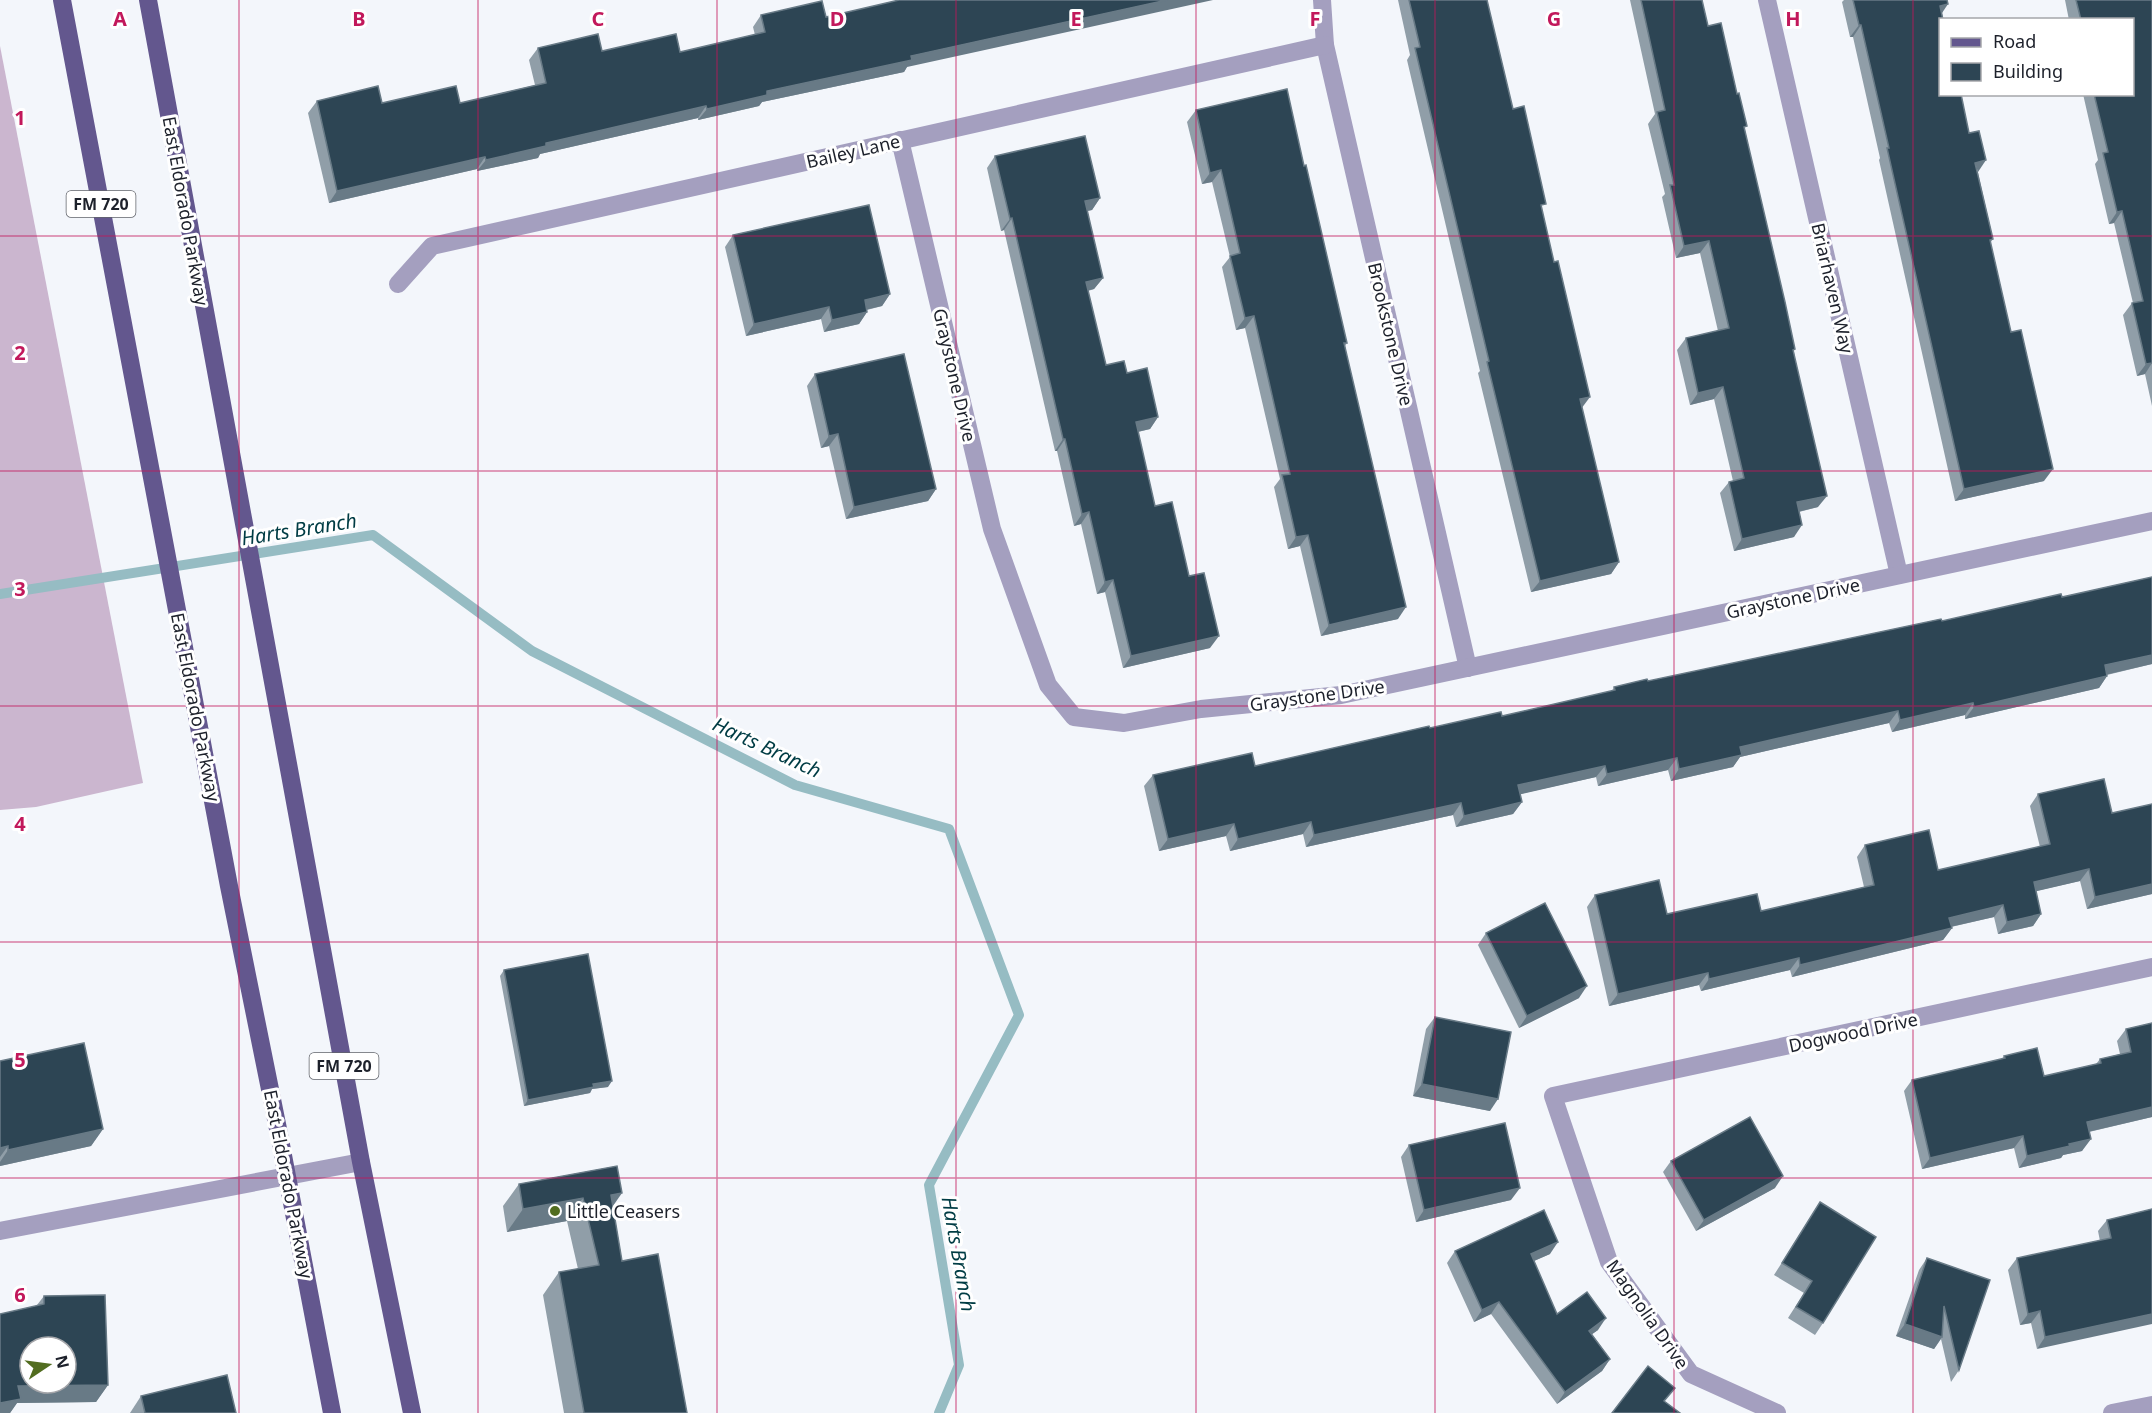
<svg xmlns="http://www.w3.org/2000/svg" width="2152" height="1413" viewBox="0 0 2152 1413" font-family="'Noto Sans',sans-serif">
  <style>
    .forest { fill: #cbb6cf }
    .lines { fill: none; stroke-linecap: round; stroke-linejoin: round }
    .stream { stroke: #96bcc3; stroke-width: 10 }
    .street { stroke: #a49fbf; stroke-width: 18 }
    .primary { stroke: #63578e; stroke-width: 18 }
    .wall { fill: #909ea8 }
    .shaded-wall { fill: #687a86 }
    .building { fill: #2d4554; stroke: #687a86; stroke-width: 1.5; fill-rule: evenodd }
    .grid { fill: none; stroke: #c2185b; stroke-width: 1.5; stroke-opacity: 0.55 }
    .poi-dot { fill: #526d20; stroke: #fff; stroke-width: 2 }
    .labels { text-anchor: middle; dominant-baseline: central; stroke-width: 6; stroke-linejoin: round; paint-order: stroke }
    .shield { fill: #fff; stroke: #61646b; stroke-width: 1.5 }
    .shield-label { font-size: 16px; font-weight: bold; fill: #1d212b }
    .street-label { font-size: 18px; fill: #1d212b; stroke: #fff }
    .poi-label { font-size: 18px; fill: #1d212b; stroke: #fff; text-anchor: start }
    .water-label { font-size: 20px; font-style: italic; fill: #003c44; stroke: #fff }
    .grid-label { font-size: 20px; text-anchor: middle; font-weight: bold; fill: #c2185b; stroke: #fff; stroke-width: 6; stroke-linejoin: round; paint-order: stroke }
  </style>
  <rect width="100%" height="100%" fill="#f3f6fb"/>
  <path class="forest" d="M0,46L143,783L36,807L0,810Z"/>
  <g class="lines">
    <path class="stream" d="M0,594L373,535L532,651L795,785L949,829L1019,1015L929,1185L959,1365L939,1413"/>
    <g class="street">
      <path d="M1322,0L1325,45L1468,668"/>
      <path d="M1767,0L1899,575"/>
      <path d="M900,140L992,529L1048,685L1074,717L1124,723L1201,709L1341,695L2152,521"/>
      <path d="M398,284L432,246L1325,45"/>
      <path d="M0,1231L361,1162"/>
      <path d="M1777,1413L1691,1374L1609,1262L1553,1096L2152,967"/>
      <path d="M2112,1413L2152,1405"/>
    </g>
    <g class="primary">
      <path d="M62,0L229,886L278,1129L332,1413"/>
      <path d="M148,0L361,1162L412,1413"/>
    </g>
  </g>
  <g class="wall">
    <path d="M1398,0H1487L1513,109L1542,210L1582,408L1619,562L1611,574L1531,592L1478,373L1480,371L1407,60L1410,55Z"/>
    <path d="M1630,0H1702L1708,26L1745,130L1794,352L1818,507L1799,512L1794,537L1734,551L1720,493L1729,482L1733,481L1714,399L1690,405L1677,350L1686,338L1718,331L1700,253L1676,258L1662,197L1665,194L1648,124L1655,114Z"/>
    <path d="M1844,0H1947L1942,13L1993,239L1990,243L2044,481L1955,501L1879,160L1880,158L1853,37H1850L1842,2Z"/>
    <path d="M2065,0H2152V406L2145,374L2137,376L2123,315L2132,303H2133L2114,223L2109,224L2095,164L2098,160L2083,94H2133V20H2069Z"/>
    <path d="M761,15L826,17L907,67L904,72L762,102L759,106L698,120V118L540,154L538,158L477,171V169L329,203L308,113L317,101L382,103H460L535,85L529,60L538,48L602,51L680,52L755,35L753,27Z"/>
    <path d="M1196,110L1304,166L1347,343L1345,346L1398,619L1321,636L1300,546L1288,549L1274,487L1280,479L1245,328L1236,330L1222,267L1230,257L1212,182L1202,184L1187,122Z"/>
    <path d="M995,156L1100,198L1092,210L1087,211L1103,278L1094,289L1088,291L1106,365L1127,373L1158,417L1150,429L1138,432L1155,506L1189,576L1210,648L1123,668L1105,592L1097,594L1081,524L1074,526L1057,451H1055L1004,230L1001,231L987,168Z"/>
    <path d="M733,235L890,294L882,306L867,310V312L859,324L824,332L821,319L746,336L725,247Z"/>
    <path d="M815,374L936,489L928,501L846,519L829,446L821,448L807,386Z"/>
    <path d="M2152,577V664L2107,675V676L2099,688L1965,719V715L1892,732L1889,723L1740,757L1733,767L1671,781L1668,770L1598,786L1596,777L1520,794L1522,802L1513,814L1456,827L1453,815L1306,847L1303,834L1230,851L1226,836L1159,851L1144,786L1153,775L1255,766L1430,728L1502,716L1612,691L1614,687L1648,681L2062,597Z"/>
    <path d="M2038,794L2112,813L2152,894L2087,909L2080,881L2036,891L2041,914L2033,926L1998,934L1994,917L1951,927L1952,928L1943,940L1792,977L1790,970L1701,991L1699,985L1609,1006L1587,907L1595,895L1667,914L1761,911L1864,887L1857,857L1865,845L1938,870L2040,847L2030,806Z"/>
    <path d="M1486,933L1579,998L1519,1028L1478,945Z"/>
    <path d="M504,970L608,1087L592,1089L590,1093L524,1106L500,976Z"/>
    <path d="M1435,1017L1490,1111L1413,1096L1426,1029Z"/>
    <path d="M2152,1023V1117L2089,1132L2082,1151L2063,1155L2061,1158L2019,1168L2014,1148L1922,1169L1904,1091L1912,1080L2002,1059L2004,1056L2044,1076L2096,1064L2100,1059L2120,1054L2117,1041L2126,1029Z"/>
    <path d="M0,1061L103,1129L91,1146L0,1166Z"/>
    <path d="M1409,1145L1511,1200L1416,1222L1401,1157Z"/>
    <path d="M1671,1161L1775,1188L1696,1231L1663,1172Z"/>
    <path d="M617,1166L613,1206L622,1261L687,1413H564L543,1295L559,1272L578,1269L567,1221L507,1232L503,1206L519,1184Z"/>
    <path d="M1820,1202L1823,1323L1815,1335L1788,1318L1804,1293L1774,1275Z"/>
    <path d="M2152,1209L2037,1349L2031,1323L2020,1325L2008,1270L2017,1258L2100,1241L2098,1231L2107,1220Z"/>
    <path d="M1455,1251L1550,1254L1534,1261L1557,1314L1598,1330L1592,1334L1610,1359L1602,1371L1557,1404L1491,1314L1474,1322L1447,1263Z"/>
    <path d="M1927,1258L1990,1280L1959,1370L1951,1382L1941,1339L1934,1349L1896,1336L1919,1270Z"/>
    <path d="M44,1296L108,1385L96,1402L17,1403L10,1413H0L37,1305Z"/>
    <path d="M141,1396L236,1413H130Z"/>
  </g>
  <g class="shaded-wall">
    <path d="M1167,0H1213L907,67L904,72L762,102L759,106L698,120L707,109L767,91L911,56Z"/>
    <path d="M1948,4L1940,16V6Z"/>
    <path d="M1859,25H1861L1853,37H1850Z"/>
    <path d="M706,106L698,118L540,154L538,158L477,171L486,160L546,143Z"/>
    <path d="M485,157L477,169L329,203L337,191Z"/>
    <path d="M1986,160L1978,172L1975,163Z"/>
    <path d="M1221,170L1212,182L1202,184L1210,173Z"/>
    <path d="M1100,198L1092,210L1077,213L1085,201Z"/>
    <path d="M2122,211L2114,223L2109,224L2117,212Z"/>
    <path d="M1012,218L1004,230L1001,231L1010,219Z"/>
    <path d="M1709,241L1700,253L1676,258L1684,246Z"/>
    <path d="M1103,278L1094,289L1077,293L1086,282Z"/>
    <path d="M890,294L882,306L856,312L865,300Z"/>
    <path d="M829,307L821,319L746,336L754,324Z"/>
    <path d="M867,312L859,324L824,332L832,320Z"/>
    <path d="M1254,316L1245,328L1236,330L1245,318Z"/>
    <path d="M2152,363L2145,374L2137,376L2146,364Z"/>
    <path d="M1723,387L1714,399L1690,405L1698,393Z"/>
    <path d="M1590,397L1581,409L1580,399Z"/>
    <path d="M1158,417L1150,429L1128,434L1136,422Z"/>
    <path d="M838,434L829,446L821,448L829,436Z"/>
    <path d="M1063,439H1065L1057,451H1055Z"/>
    <path d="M2053,469L2044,481L1955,501L1964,489Z"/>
    <path d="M936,489L928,501L846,519L854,507Z"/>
    <path d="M1827,496L1818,507L1789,514L1797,502Z"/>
    <path d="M1089,512L1081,524L1074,526L1082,514Z"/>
    <path d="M1802,525L1794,537L1734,551L1742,539Z"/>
    <path d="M1308,535L1300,546L1288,549L1296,537Z"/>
    <path d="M1619,562L1611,574L1531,592L1540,581Z"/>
    <path d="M1113,580L1105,592L1097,594L1105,582Z"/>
    <path d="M1406,607L1398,619L1321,636L1329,625Z"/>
    <path d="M1219,636L1210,648L1123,668L1131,656Z"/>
    <path d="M2152,655V664L2096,677L2105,665Z"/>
    <path d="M2107,676L2099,688L1965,719L1974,707Z"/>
    <path d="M1973,703L1965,715L1892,732L1900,720Z"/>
    <path d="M1898,711L1889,723L1740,757L1733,767L1671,781L1679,769L1740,747Z"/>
    <path d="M1677,758L1668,770L1598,786L1607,774Z"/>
    <path d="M1605,766L1596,777L1509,797L1518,785Z"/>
    <path d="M1522,802L1513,814L1456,827L1464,816Z"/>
    <path d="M1461,803L1453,815L1306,847L1314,835Z"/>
    <path d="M1311,822L1303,834L1230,851L1238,839Z"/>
    <path d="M1234,824L1226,836L1159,851L1168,839Z"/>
    <path d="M2089,869L2080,881L2025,894L2034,882Z"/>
    <path d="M2152,884V894L2087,909L2095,897Z"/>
    <path d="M2003,905L1994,917L1941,929L1949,918Z"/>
    <path d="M2041,914L2033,926L1998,934L2007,922Z"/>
    <path d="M1952,928L1943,940L1792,977L1800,965Z"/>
    <path d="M1799,958L1790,970L1701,991L1709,979Z"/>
    <path d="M1708,973L1699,985L1609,1006L1618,994Z"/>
    <path d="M1587,986L1579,998L1519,1028L1527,1016Z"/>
    <path d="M612,1081L608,1087L592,1089L590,1093L524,1106L528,1100L593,1084Z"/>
    <path d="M1422,1084L1498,1099L1490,1111L1413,1096Z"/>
    <path d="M2152,1107V1117L2079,1134L2087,1122Z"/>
    <path d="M103,1129L91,1146L0,1166V1162L8,1150Z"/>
    <path d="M2023,1136L2014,1148L1922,1169L1930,1158Z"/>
    <path d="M2091,1139L2082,1151L2063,1155L2061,1158L2019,1168L2027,1156L2069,1144Z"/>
    <path d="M8,1146L0,1157V1148Z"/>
    <path d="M1783,1176L1775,1188L1696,1231L1704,1220Z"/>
    <path d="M1520,1188L1511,1200L1416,1222L1424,1210Z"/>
    <path d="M622,1193L606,1216L611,1195Z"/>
    <path d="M583,1198L567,1221L507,1232L523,1209Z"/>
    <path d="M1558,1242L1550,1254L1522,1266L1531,1254Z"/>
    <path d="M1499,1302L1491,1314L1474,1322L1482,1310Z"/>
    <path d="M2040,1311L2031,1323L2020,1325L2028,1314Z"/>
    <path d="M2152,1314V1324L2037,1349L2045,1337Z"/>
    <path d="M1606,1318L1598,1330L1581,1342L1589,1331Z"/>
    <path d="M1905,1324L1942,1337L1934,1349L1896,1336Z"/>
    <path d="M1610,1359L1602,1371L1557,1404L1565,1392Z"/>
    <path d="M108,1385L96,1402L17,1403L10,1413H0V1403L18,1386Z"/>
  </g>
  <g class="building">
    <path d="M899,0H1167L911,56L912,60L767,91V95L707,109L706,106L546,143V146L486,160L485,157L337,191L317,101L378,86L382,103L456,86L460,103L546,83L538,48L598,34L602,51L676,34L680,52L765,32L761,15L822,1L826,17Z"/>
    <path d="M1409,0H1487L1513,109L1524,106L1546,204L1541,205L1554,262L1558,261L1590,397L1580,399L1619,562L1540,581L1487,362L1489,361L1415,48L1420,47Z"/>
    <path d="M1641,0H1702L1708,26L1721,23L1737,94L1739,93L1747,126L1744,127L1785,302L1795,349L1793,350L1827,496L1797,502L1802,525L1742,539L1729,482L1744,478L1723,387L1698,393L1686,338L1729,328L1709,241L1684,246L1670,185H1674L1657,112L1665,110Z"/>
    <path d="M1853,0H1947L1948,4L1940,6L1943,20H1941V94H1961L1969,133L1979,131L1986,160L1975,163L1993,239L1990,240L2011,332L2021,330L2053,469L1964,489L1887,148H1889L1861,25H1859Z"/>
    <path d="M2076,0H2152V363L2146,364L2132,303L2143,301L2122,211L2117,212L2103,153L2108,152L2094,94H2133V20H2081Z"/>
    <path d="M1287,89L1304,166L1306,165L1347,343H1344L1406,607L1329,625L1308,535L1296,537L1282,475L1290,474L1254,316L1245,318L1230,256L1240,253L1221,170L1210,173L1196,110Z"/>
    <path d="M1085,136L1100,198L1085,201L1103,278L1086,282L1106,365L1124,361L1127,373L1147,368L1158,417L1136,422L1155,506L1172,502L1189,576L1204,573L1219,636L1131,656L1113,580L1105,582L1089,512L1082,514L1065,439H1063L1012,218L1010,219L995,156Z"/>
    <path d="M869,205L890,294L865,300L867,312L832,320L829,307L754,324L733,235Z"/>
    <path d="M904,354L936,489L854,507L838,434L829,436L815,374Z"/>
    <path d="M2152,577V655L2105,665L2107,676L1974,707L1973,703L1900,720L1898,711L1740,747L1742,755L1679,769L1677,758L1607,774L1605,766L1518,785L1522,802L1464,816L1461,803L1314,835L1311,822L1238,839L1234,824L1168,839L1153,775L1252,753L1255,766L1429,726L1430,728L1501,712L1502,716L1615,690L1614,687L1647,679L1648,681L1941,619L1942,621L2061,594L2062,597Z"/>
    <path d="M2104,779L2112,813L2152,804V884L2095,897L2089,869L2034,882L2041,914L2007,922L2003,905L1949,918L1952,928L1800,965L1799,958L1709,979L1708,973L1618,994L1595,895L1659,880L1667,914L1757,894L1761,911L1874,885L1865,845L1929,830L1938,870L2050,844L2038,794Z"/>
    <path d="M1545,903L1587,986L1527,1016L1486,933Z"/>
    <path d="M588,954L612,1081L593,1084L594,1087L528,1100L504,970Z"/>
    <path d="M1435,1017L1511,1032L1498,1099L1422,1084Z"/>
    <path d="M2152,1023V1107L2087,1122L2091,1139L2069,1144L2070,1146L2027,1156L2023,1136L1930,1158L1912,1080L2005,1058L2004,1056L2037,1048L2044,1076L2101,1063L2100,1059L2131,1052L2126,1029Z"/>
    <path d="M84,1043L103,1129L8,1150V1146L0,1148V1061Z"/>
    <path d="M1750,1117L1783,1176L1704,1220L1671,1161Z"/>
    <path d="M1505,1123L1520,1188L1424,1210L1409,1145Z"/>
    <path d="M617,1166L622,1193L611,1195L622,1261L658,1254L687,1413H584L559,1272L599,1265L583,1198L523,1209L519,1184Z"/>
    <path d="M1820,1202L1876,1237L1823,1323L1796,1307L1812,1281L1782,1263Z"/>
    <path d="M2152,1209V1314L2045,1337L2040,1311L2028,1314L2017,1258L2111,1238L2107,1220Z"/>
    <path d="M1544,1210L1558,1242L1531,1254L1557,1314L1587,1292L1606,1318L1589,1331L1610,1359L1565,1392L1499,1302L1482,1310L1455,1251Z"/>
    <path d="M1927,1258L1990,1280L1959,1370L1944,1306L1942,1337L1905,1324Z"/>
    <path d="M105,1295L108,1385L18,1386L21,1399L0,1403V1314L44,1304V1296ZM30,1347H66V1383H30Z"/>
    <path d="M1648,1366L1675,1388L1664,1401L1680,1413H1612Z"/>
    <path d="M227,1375L236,1413H145L141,1396Z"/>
  </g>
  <path class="grid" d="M239,0V1413M478,0V1413M717,0V1413M956,0V1413M1196,0V1413M1435,0V1413M1674,0V1413M1913,0V1413M0,236H2152M0,471H2152M0,706H2152M0,942H2152M0,1178H2152"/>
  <circle class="poi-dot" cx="555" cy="1211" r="6"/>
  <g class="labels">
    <g class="shield">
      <rect x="66.5" y="191" width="69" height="26" rx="4.5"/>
      <rect x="309.5" y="1053" width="69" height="26" rx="4.5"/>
    </g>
    <g class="shield-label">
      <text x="101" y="204">FM 720</text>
      <text x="344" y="1066">FM 720</text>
    </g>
    <g class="street-label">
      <text transform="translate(853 151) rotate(-13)">Bailey Lane</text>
      <text transform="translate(186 211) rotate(80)">East Eldorado Parkway</text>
      <text transform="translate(1833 288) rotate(77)">Briarhaven Way</text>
      <text transform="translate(1391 334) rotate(77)">Brookstone Drive</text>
      <text transform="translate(955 375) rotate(77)">Graystone Drive</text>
      <text transform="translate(1793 598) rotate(-12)">Graystone Drive</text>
      <text transform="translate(1317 695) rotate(-8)">Graystone Drive</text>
      <text transform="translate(196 707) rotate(79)">East Eldorado Parkway</text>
      <text transform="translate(1853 1032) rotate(-12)">Dogwood Drive</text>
      <text transform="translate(289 1184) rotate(79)">East Eldorado Parkway</text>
      <text transform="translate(1648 1314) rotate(55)">Magnolia Drive</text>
    </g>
    <g class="poi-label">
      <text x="567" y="1211">Little Ceasers</text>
    </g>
    <g class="water-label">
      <text transform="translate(299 529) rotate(-9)">Harts Branch</text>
      <text transform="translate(767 747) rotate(25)">Harts Branch</text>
      <text transform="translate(959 1254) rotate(80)">Harts Branch</text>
    </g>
  </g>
  <g class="grid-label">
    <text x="120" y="26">A</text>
    <text x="359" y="26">B</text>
    <text x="598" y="26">C</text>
    <text x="837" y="26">D</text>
    <text x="1076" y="26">E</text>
    <text x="1315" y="26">F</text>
    <text x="1554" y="26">G</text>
    <text x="1793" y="26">H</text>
    <text x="20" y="125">1</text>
    <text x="20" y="360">2</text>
    <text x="20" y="596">3</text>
    <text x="20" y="831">4</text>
    <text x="20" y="1067">5</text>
    <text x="20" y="1302">6</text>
  </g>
  <rect x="1939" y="18" width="195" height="78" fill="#ffffff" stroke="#a5a6aa" stroke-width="1.5"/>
  <rect x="1951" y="38" width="30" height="9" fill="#63578e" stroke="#a5a6aa" stroke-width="1.5"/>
  <text x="1993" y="48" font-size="18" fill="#1d212b">Road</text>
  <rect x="1951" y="63" width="30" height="18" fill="#2d4554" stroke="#a5a6aa" stroke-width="1.5"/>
  <text x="1993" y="78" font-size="18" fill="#1d212b">Building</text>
  <g transform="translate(48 1365) rotate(77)"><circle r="28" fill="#ffffff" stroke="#a5a6aa" stroke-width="1.5"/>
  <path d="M0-4.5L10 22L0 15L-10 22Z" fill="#526d20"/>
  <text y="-9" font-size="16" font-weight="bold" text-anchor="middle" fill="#1d212b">N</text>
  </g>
</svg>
